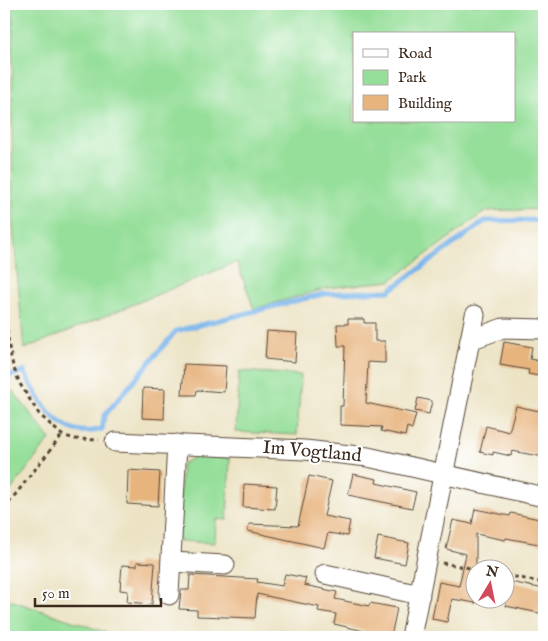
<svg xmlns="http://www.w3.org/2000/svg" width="548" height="641" viewBox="0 0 548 641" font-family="'IM FELL English',serif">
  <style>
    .green { fill: #96df9a; stroke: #68845c; fill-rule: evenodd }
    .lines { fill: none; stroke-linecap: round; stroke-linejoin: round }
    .stream { stroke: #7ab5eb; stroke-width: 5 }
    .building { fill: #e7b47e }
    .minor-casing { stroke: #564637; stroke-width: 21 }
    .path { stroke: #564637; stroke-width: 3; stroke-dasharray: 4 4; stroke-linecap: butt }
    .minor { stroke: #fff; stroke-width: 19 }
    .labels { text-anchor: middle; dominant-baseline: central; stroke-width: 4; stroke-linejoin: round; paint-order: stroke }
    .street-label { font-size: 19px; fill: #3b2a1e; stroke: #fff }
  </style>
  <rect width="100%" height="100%" fill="#fff"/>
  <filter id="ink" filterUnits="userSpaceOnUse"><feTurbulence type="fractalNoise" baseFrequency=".02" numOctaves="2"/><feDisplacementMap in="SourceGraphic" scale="10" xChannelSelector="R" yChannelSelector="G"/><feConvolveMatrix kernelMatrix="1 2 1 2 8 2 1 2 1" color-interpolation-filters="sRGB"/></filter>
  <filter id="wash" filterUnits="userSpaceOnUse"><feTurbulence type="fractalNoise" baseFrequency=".0096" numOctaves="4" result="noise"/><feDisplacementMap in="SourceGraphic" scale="20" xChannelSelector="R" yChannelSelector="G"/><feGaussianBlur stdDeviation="1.12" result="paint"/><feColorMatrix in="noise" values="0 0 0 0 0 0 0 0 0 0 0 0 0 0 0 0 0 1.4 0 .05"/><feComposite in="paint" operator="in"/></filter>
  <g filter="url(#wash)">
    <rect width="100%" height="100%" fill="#ece3c4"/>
    <g class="green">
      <path d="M13,4H544V209L486,211L390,281L327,288L254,309L237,262L24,349L13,227L12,116ZM354,34H514V121H354Z"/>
      <path d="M239,371L301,375L297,435L236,432Z"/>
      <path d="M13,391L50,439L4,499V395Z"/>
      <path d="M196,456L230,458L227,520L216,519L215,543L177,541L182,464Z"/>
      <path d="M4,598L108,633L148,637H4Z"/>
    </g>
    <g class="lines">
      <path class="stream" d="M4,378L24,371C39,402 61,442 102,429L104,416L176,331L323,294L389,291L485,221L544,220"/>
    </g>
    <g id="blocks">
      <g class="building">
        <path d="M348,319H364V323H375V341H385V363L368,362L366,403L416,414L412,429L407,427L405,436L381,431L382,427L340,425V406H343L345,346H338L337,324H348Z"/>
        <path d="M267,331L297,333L295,362L265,359Z"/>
        <path d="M504,342L532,347L530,359L544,362V377L528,374L529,370L500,365Z"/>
        <path d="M184,364L226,366L224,392L197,390L196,395H182Z"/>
        <path d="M143,388L165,389L164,419L142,418Z"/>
        <path d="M418,398L432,401L429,414L415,411Z"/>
        <path d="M516,406L544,412V457L512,451L511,456L493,452V455L480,452L486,426L509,432Z"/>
        <path d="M128,470L160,472L158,506L127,504Z"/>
        <path d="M353,474L377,479L376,483L416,492L412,508L348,495Z"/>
        <path d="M309,476L332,481L324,516L350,521L347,536L328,533L324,548L248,531L249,524L298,526Z"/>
        <path d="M244,484L277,486L275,509L243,507Z"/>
        <path d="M475,509L510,516L511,513L544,520V545L506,538L505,540L476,534V603L452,599L447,622L432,619L439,582L459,586L466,554L446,549L453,520L472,524Z"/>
        <path d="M378,537L409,543L405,564L374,558Z"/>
        <path d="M137,562L155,563L152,604L127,602L128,591L120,590L122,565L137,566Z"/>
        <path d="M285,574L306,578L304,585L337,592L335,599L369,606L370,603L397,608L391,637H378L363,634L364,631L334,624L336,614L318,611L319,607L257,594L255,618L197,616V610L179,609L181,590H189L190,575L258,579L257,582L282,586Z"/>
        <path d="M506,581L544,589V614L506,606Z"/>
      </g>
    </g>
  </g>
  <g filter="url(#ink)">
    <use href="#blocks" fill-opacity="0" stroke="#564637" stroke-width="1"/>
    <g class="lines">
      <defs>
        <g id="minor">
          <path d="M470,340L503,328L544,329"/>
          <path d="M115,442L305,450L368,457L544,497"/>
          <path d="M171,562L225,565"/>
          <path d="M325,574L420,595"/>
          <path d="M169,595L177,444"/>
          <path d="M411,637L475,315"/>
        </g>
      </defs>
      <use href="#minor" class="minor-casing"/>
      <g class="path">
        <path d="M4,298L9,347L13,366L20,384L39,414L62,435L75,439L99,440"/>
        <path d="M4,509L62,435"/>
        <path d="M442,563L476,569"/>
        <path d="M506,575L544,583"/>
        <path d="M430,634L449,637"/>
      </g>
      <use href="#minor" class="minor"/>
    </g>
  </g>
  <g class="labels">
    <g class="street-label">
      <text transform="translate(312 452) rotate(5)">Im Vogtland</text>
    </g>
  </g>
  <rect width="548" height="641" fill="none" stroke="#fff" stroke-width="20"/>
  <rect x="353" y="32" width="162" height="90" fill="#ffffff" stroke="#b1aaa5"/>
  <rect x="363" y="49" width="25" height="8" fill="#ffffff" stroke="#b1aaa5"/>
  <text x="398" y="58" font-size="15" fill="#3b2a1e">Road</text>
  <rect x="363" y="70" width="25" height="15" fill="#96df9a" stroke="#b1aaa5"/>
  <text x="398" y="82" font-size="15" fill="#3b2a1e">Park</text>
  <rect x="363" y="95" width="25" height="15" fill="#e7b47e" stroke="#b1aaa5"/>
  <text x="398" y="108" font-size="15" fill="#3b2a1e">Building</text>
  <g transform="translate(490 584) rotate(10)"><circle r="24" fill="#ffffff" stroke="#b1aaa5"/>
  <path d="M0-4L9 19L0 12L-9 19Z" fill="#d1495b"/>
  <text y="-8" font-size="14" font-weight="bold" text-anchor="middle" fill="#3b2a1e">N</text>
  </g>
  <path d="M35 598v8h126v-8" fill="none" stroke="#3b2a1e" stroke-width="2.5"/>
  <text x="42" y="598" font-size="15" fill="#3b2a1e" stroke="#ffffff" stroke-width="4" paint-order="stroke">50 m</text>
</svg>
